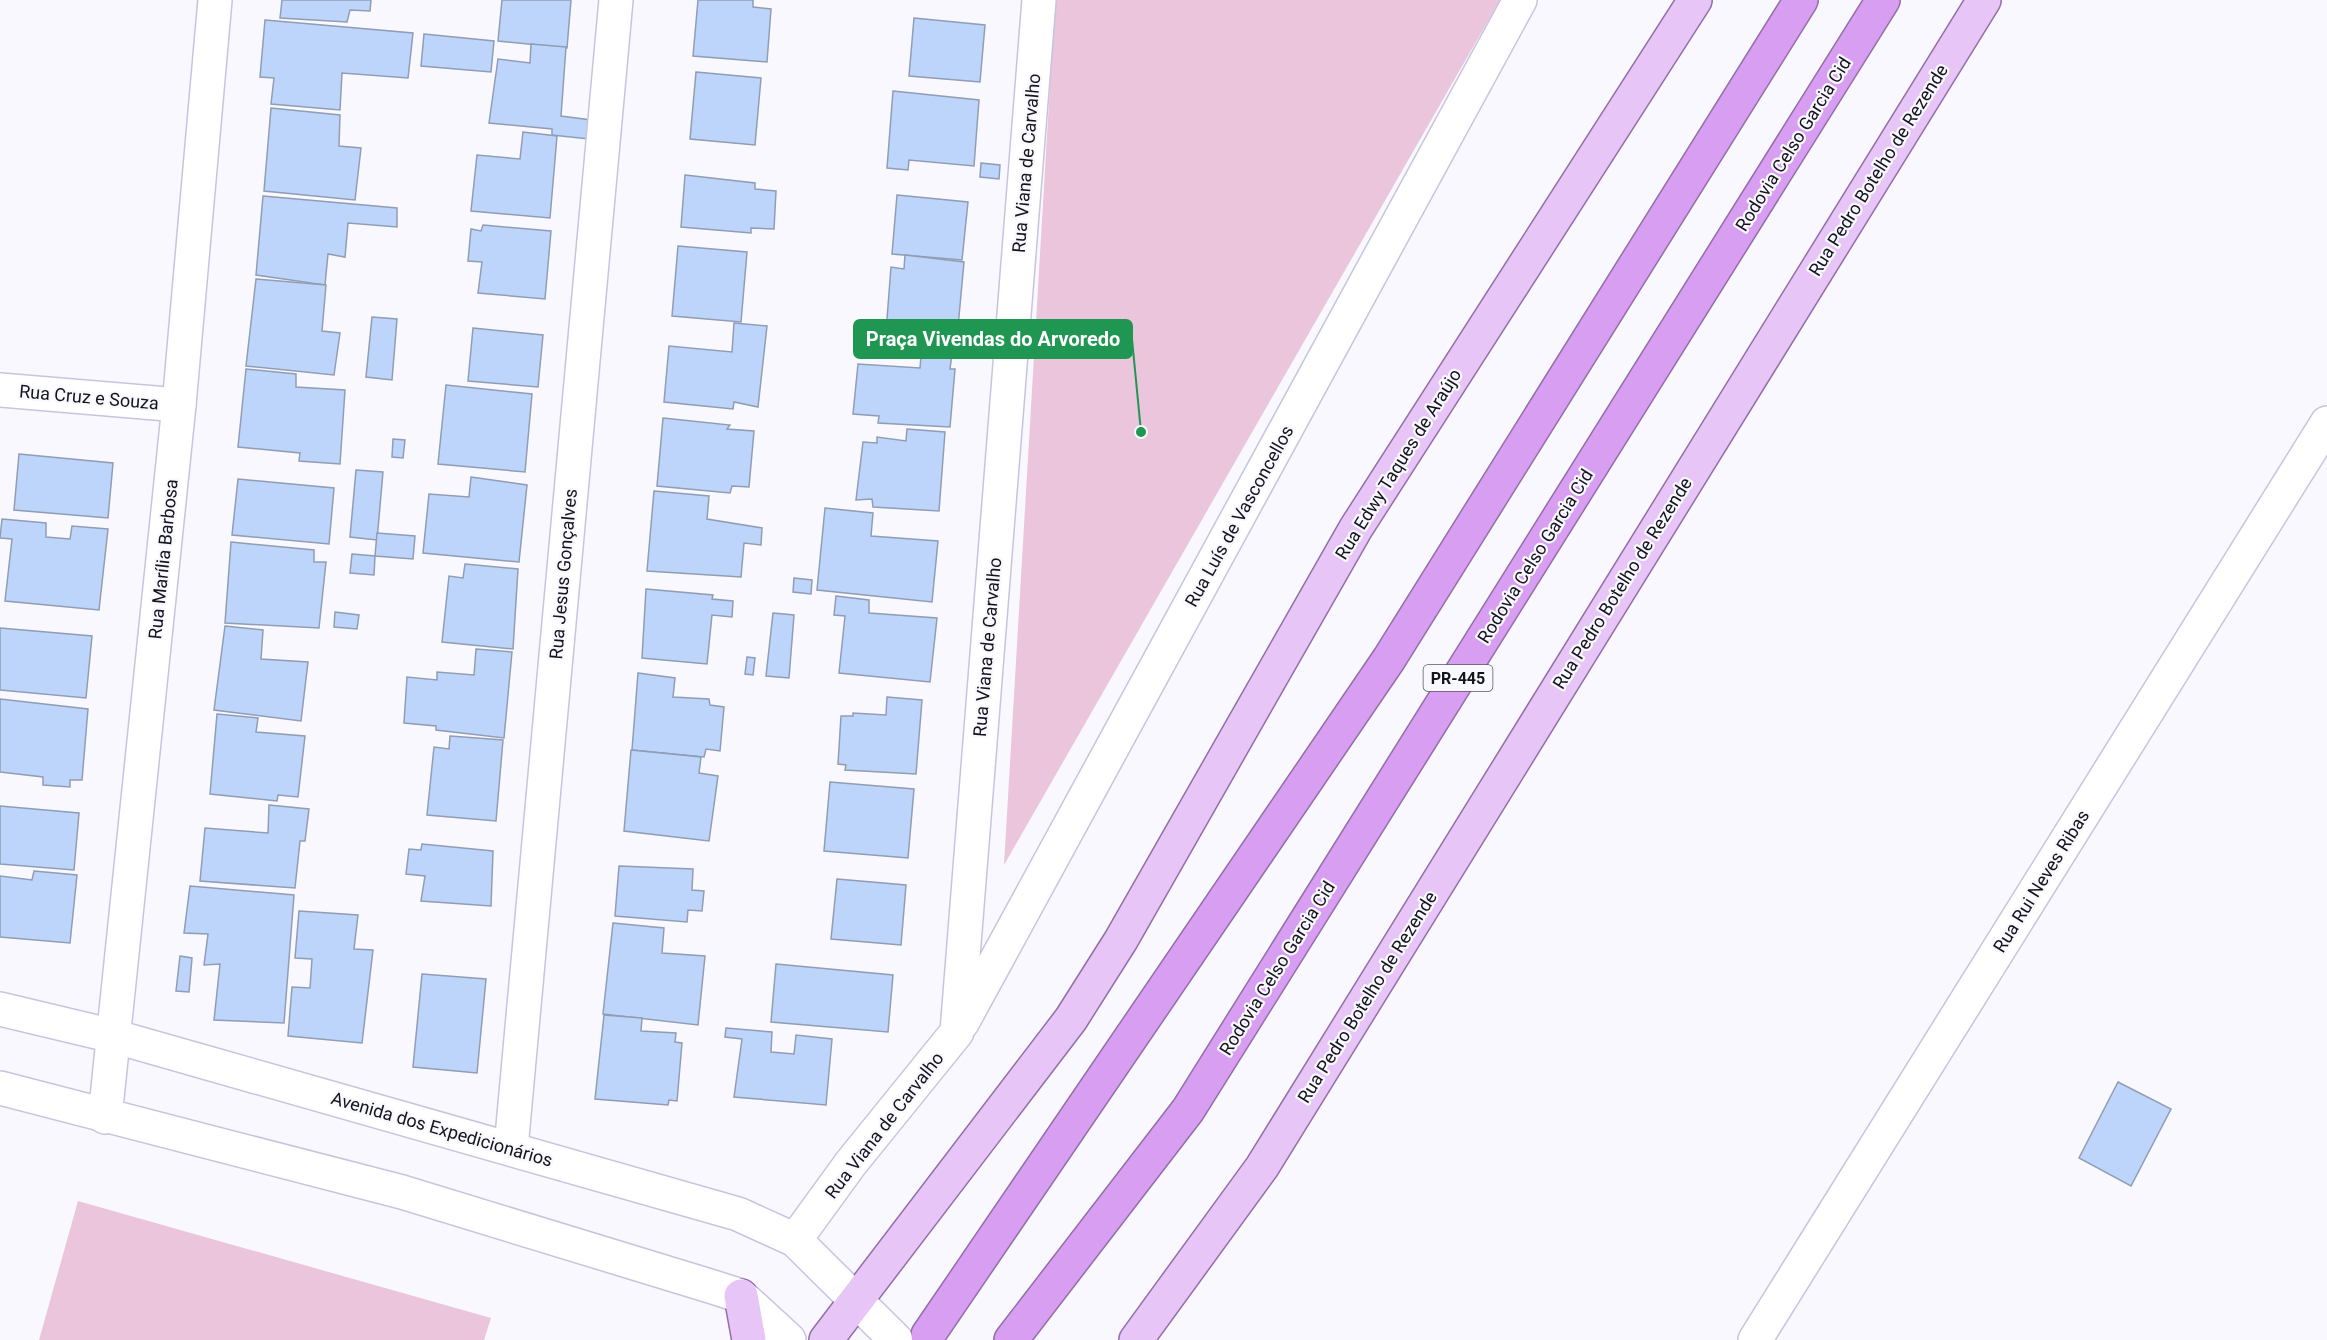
<svg xmlns="http://www.w3.org/2000/svg" width="2327" height="1340" viewBox="0 0 2327 1340" font-family="Roboto,sans-serif">
  <style>
    .green { fill: #eac5db }
    .building { fill: #bed5fb; stroke: #909db4; stroke-width: 1.5 }
    .lines { fill: none; stroke-linecap: round; stroke-linejoin: round }
    .minor-casing { stroke: #c6c5df; stroke-width: 36 }
    .major-casing { stroke: #936ea7; stroke-width: 36 }
    .highway-casing { stroke: #936ea7; stroke-width: 36 }
    .minor { stroke: #fff; stroke-width: 33 }
    .major { stroke: #e7c5f7; stroke-width: 33 }
    .highway { stroke: #d79ef2; stroke-width: 33 }
    .labels { text-anchor: middle; dominant-baseline: central; stroke-width: 4.5; stroke-linejoin: round; paint-order: stroke }
    .shield { fill: #f8f8fe; stroke: #585860; stroke-width: 1.5 }
    .shield-label { font-size: 16px; font-weight: bold; fill: #14141d }
    .street-label { font-size: 18px; fill: #14141d; stroke: #f8f8fe }
    .leader { fill: none; stroke: #1f9753; stroke-width: 2 }
    .callout-dot { fill: #1f9753; stroke: #f8f8fe; stroke-width: 2 }
    .callout { fill: #1f9753; stroke: #1f9753; stroke-width: 2 }
    .callout-label { font-size: 20px; text-anchor: middle; font-weight: bold; fill: #fff }
  </style>
  <rect width="100%" height="100%" fill="#f8f8fe"/>
  <g class="green">
    <path d="M1055,0H1500L1004,865Z"/>
    <path d="M78,1201L491,1318L484,1340H39Z"/>
  </g>
  <g class="building">
    <path d="M282,0H371L370,11L350,10L347,22L280,18Z"/>
    <path d="M502,0H571L567,48L498,41Z"/>
    <path d="M698,0H753V7L771,9L767,62L693,56Z"/>
    <path d="M914,18L985,25L980,82L909,76Z"/>
    <path d="M265,20L413,33L408,78L342,73L340,110L271,104L274,78L260,77Z"/>
    <path d="M424,34L494,41L491,72L421,66Z"/>
    <path d="M531,44L566,47L561,116L591,120L589,139L552,135V129L489,123L498,59L530,63Z"/>
    <path d="M696,72L761,78L755,145L690,139Z"/>
    <path d="M893,91L979,100L974,166L909,160L908,170L887,168Z"/>
    <path d="M271,108L340,115L339,146L361,148L355,200L264,191Z"/>
    <path d="M523,132L557,136L550,218L471,211L477,155L520,159Z"/>
    <path d="M981,163L1000,165L999,179L980,177Z"/>
    <path d="M685,175L755,183V189L776,191L774,229L751,228V233L681,227Z"/>
    <path d="M897,195L968,202L962,260L892,254Z"/>
    <path d="M263,196L397,208V227L348,223L345,257L328,254L325,285L256,275Z"/>
    <path d="M483,225L551,231L545,299L478,293L482,262L468,261L471,229L481,231Z"/>
    <path d="M678,246L747,252L741,322L672,316Z"/>
    <path d="M905,255L964,262L957,338L886,332L891,267L904,269Z"/>
    <path d="M256,279L326,285L322,331L340,333L334,375L246,366Z"/>
    <path d="M372,317L397,319L392,380L366,377Z"/>
    <path d="M734,323L767,326L758,407L734,402L733,409L664,402L669,346L732,352Z"/>
    <path d="M473,328L543,335L538,387L468,381Z"/>
    <path d="M922,343L953,347L950,369H955L950,427L878,423L879,416L853,414L858,364L920,368Z"/>
    <path d="M246,369L296,374V387L345,390L340,464L299,461L300,453L238,447Z"/>
    <path d="M446,385L532,394L525,472L438,464Z"/>
    <path d="M663,418L730,425L727,429L754,431L749,487L732,486L730,493L657,486Z"/>
    <path d="M907,429L945,432L939,511L873,507L872,499L856,500L863,442L877,443V437L906,441Z"/>
    <path d="M393,439L405,440L403,458L392,457Z"/>
    <path d="M19,454L113,463L108,518L14,510Z"/>
    <path d="M356,470L383,472L377,540L350,537Z"/>
    <path d="M471,477L527,485L519,562L423,553L429,494L469,497Z"/>
    <path d="M238,479L334,488L329,544L232,535Z"/>
    <path d="M654,491L709,496L707,519L762,528L761,545L744,543L741,577L647,571Z"/>
    <path d="M825,508L873,513L871,536L938,541L932,602L817,590Z"/>
    <path d="M2,519L46,523V537L70,539L72,526L108,529L99,610L5,601L12,539L0,538Z"/>
    <path d="M377,533L415,536L413,559L375,556Z"/>
    <path d="M231,542L314,550V562H326L319,628L225,623Z"/>
    <path d="M352,554L375,556L374,575L350,573Z"/>
    <path d="M465,564L518,569L513,649L442,642L449,576L463,578Z"/>
    <path d="M794,578L812,580L811,594L793,592Z"/>
    <path d="M646,589L713,595L712,599L733,601L732,617L712,615L707,664L642,658Z"/>
    <path d="M836,596L869,600V613L937,618L930,682L839,673L845,616L834,615Z"/>
    <path d="M335,612L359,615L357,629L334,627Z"/>
    <path d="M773,613L794,615L789,678L766,676Z"/>
    <path d="M225,626L263,630L261,659L308,662L301,721L214,710Z"/>
    <path d="M0,628L92,636L86,698L0,690Z"/>
    <path d="M476,649L512,652L504,738L436,730V726L404,723L407,677L437,680V672L474,675Z"/>
    <path d="M747,657L755,658L753,675L745,674Z"/>
    <path d="M638,673L675,678L673,697L709,699L710,705L724,707L720,751L706,749L704,757L632,750Z"/>
    <path d="M887,697L922,700L916,774L845,770L846,765L838,764L841,716H853V713L886,715Z"/>
    <path d="M0,699L88,709L82,780H70V787L43,785V777L0,772Z"/>
    <path d="M217,714L258,718L256,732L305,736L298,797L278,795L277,801L210,794Z"/>
    <path d="M450,736L503,740L496,821L427,815L434,747L449,749Z"/>
    <path d="M631,750L701,757L699,773L718,776L709,841L624,831Z"/>
    <path d="M830,782L914,789L908,858L824,851Z"/>
    <path d="M269,805L309,809L305,841H300L295,888L200,881L205,828L268,833Z"/>
    <path d="M0,806L79,813L74,870L0,864Z"/>
    <path d="M422,844L493,851L491,906L421,901L425,876L406,874L409,849L421,850Z"/>
    <path d="M619,866L693,869L692,890L704,891L702,911L688,910L687,922L615,916Z"/>
    <path d="M34,871L77,875L70,943L0,937V876L32,880Z"/>
    <path d="M837,879L906,885L901,945L831,939Z"/>
    <path d="M190,886L294,895L284,1023L214,1020L220,964L204,965L208,934L184,933Z"/>
    <path d="M299,911L358,915L354,949L373,950L362,1043L288,1036L292,987L310,988L312,959L295,958Z"/>
    <path d="M613,923L664,928L662,953L705,956L698,1025L603,1014Z"/>
    <path d="M180,956L192,958L189,992L176,991Z"/>
    <path d="M776,964L893,975L888,1032L771,1022Z"/>
    <path d="M422,974L486,979L477,1073L413,1067Z"/>
    <path d="M604,1015L642,1018L641,1031L676,1033L675,1042L682,1043L677,1101L669,1100L668,1105L595,1099Z"/>
    <path d="M726,1028L772,1032L771,1052L794,1054L796,1035L832,1039L826,1105L734,1097L742,1039L725,1037Z"/>
    <path d="M2118,1082L2171,1109L2131,1186L2079,1158Z"/>
  </g>
  <g class="lines">
    <defs>
      <g id="minor">
        <path d="M0,390L179,405"/>
        <path d="M0,1009L113,1036L738,1214L795,1240L896,1340"/>
        <path d="M962,1023L1520,0"/>
        <path d="M0,1088L402,1192L713,1287L741,1296L789,1340"/>
        <path d="M105,1117L179,405L215,0"/>
        <path d="M511,1148L616,0"/>
        <path d="M795,1240L851,1163L957,1032L1039,0"/>
        <path d="M1755,1340L2327,423"/>
      </g>
      <g id="major">
        <path d="M741,1296L749,1340"/>
        <path d="M826,1340L1071,1019L1121,940L1356,528L1695,0"/>
        <path d="M1136,1340L1262,1167L1984,0"/>
      </g>
      <g id="highway">
        <path d="M928,1335L1389,659L1801,0"/>
        <path d="M1011,1340L1188,1110L1883,0"/>
      </g>
    </defs>
    <use href="#minor" class="minor-casing"/>
    <use href="#major" class="major-casing"/>
    <use href="#highway" class="highway-casing"/>
    <use href="#minor" class="minor"/>
    <use href="#major" class="major"/>
    <use href="#highway" class="highway"/>
  </g>
  <g class="labels">
    <rect class="shield" x="1423.5" y="665" width="69" height="26" rx="4.5"/>
    <g class="shield-label">
      <text x="1458" y="678">PR-445</text>
    </g>
    <g class="street-label">
      <text transform="translate(1793 144) rotate(-58)">Rodovia Celso Garcia Cid</text>
      <text transform="translate(1026 163) rotate(-85)">Rua Viana de Carvalho</text>
      <text transform="translate(1878 170) rotate(-58)">Rua Pedro Botelho de Rezende</text>
      <text transform="translate(89 397) rotate(5)">Rua Cruz e Souza</text>
      <text transform="translate(1398 464) rotate(-58)">Rua Edwy Taques de Araújo</text>
      <text transform="translate(1239 516) rotate(-61)">Rua Luís de Vasconcellos</text>
      <text transform="translate(1535 556) rotate(-58)">Rodovia Celso Garcia Cid</text>
      <text transform="translate(163 559) rotate(-84)">Rua Marília Barbosa</text>
      <text transform="translate(563 574) rotate(-85)">Rua Jesus Gonçalves</text>
      <text transform="translate(1622 583) rotate(-58)">Rua Pedro Botelho de Rezende</text>
      <text transform="translate(987 647) rotate(-85)">Rua Viana de Carvalho</text>
      <text transform="translate(2041 881) rotate(-58)">Rua Rui Neves Ribas</text>
      <text transform="translate(1277 968) rotate(-58)">Rodovia Celso Garcia Cid</text>
      <text transform="translate(1367 997) rotate(-58)">Rua Pedro Botelho de Rezende</text>
      <text transform="translate(884 1125) rotate(-52)">Rua Viana de Carvalho</text>
      <text transform="translate(442 1129) rotate(16)">Avenida dos Expedicionários</text>
    </g>
  </g>
  <path class="leader" d="M1141 432L1132 339"/>
  <circle class="callout-dot" cx="1141" cy="432" r="6"/>
  <rect class="callout" x="854" y="320" width="278" height="38" rx="6"/>
  <g class="callout-label">
    <text x="993" y="346">Praça Vivendas do Arvoredo</text>
  </g>
</svg>
